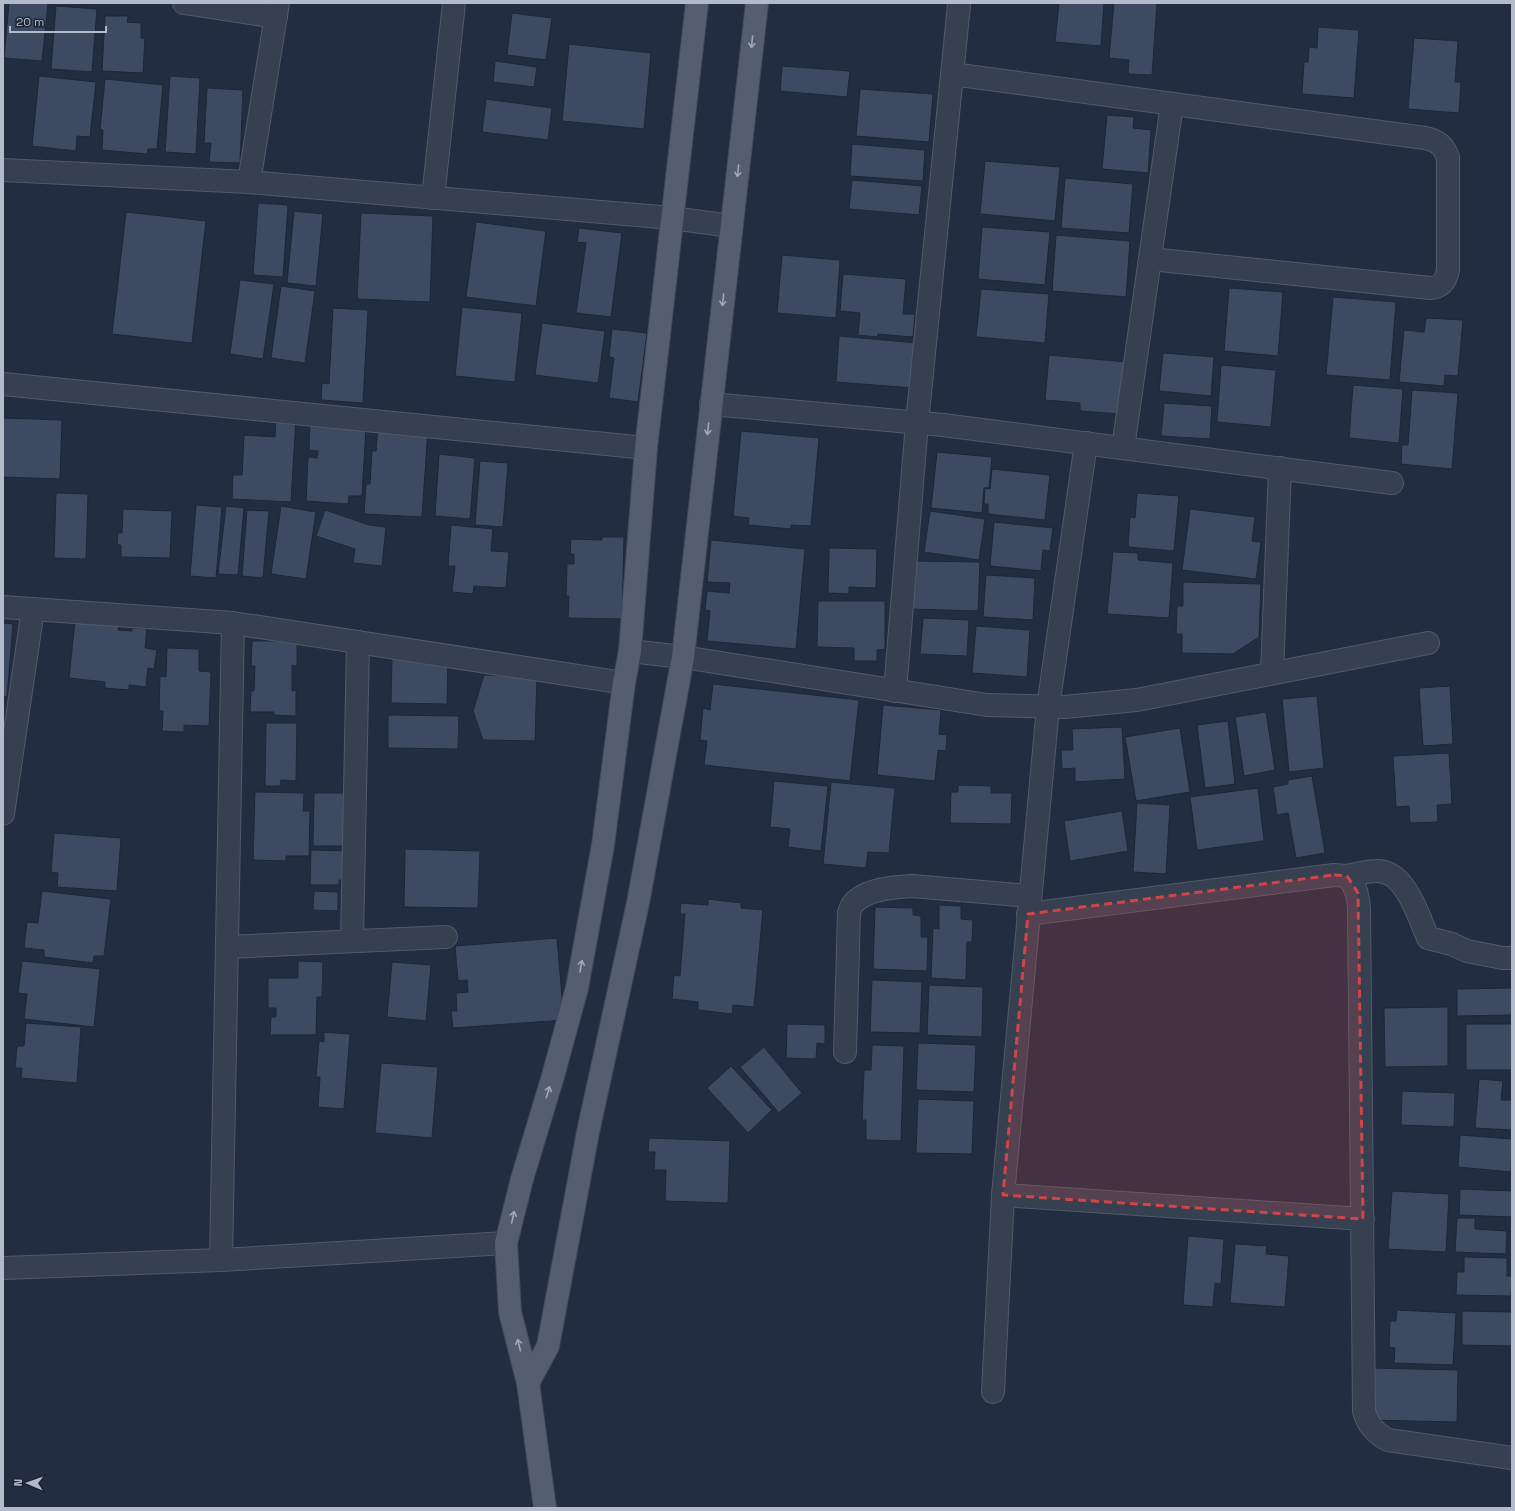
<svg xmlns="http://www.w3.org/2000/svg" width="1515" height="1511" viewBox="0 0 1515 1511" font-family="'Space Grotesk',sans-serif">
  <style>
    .building { fill: #3e4a61; stroke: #1e2637 }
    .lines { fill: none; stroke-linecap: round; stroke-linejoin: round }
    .minor-casing { stroke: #525a6b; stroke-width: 24 }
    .major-casing { stroke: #404859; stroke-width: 24 }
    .minor { stroke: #374050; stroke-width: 22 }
    .major { stroke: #555e71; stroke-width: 22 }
    .oneway { stroke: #a0a8b9 }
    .marked { fill: #cf4549; fill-opacity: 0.2; stroke: #cf4549; stroke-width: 3; stroke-dasharray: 8 5; stroke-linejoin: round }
  </style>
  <rect width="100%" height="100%" fill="#222d41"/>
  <g class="building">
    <path d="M9,3H48L42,61L4,58Z"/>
    <path d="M1059,3H1104L1101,46L1055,42Z"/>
    <path d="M1114,3H1157L1152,75L1128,74L1129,60L1109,58Z"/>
    <path d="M56,6L97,9L92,72L51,69Z"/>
    <path d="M512,13L552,18L546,60L507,55Z"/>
    <path d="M105,16H128L127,22L141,23V38H145L143,73L102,71Z"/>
    <path d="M1318,27L1359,30L1354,98L1302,94L1304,62H1308L1309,47L1317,48Z"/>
    <path d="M1414,38L1458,41L1455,82H1461L1459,113L1408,109Z"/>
    <path d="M569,44L651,53L644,129L562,121Z"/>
    <path d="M495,61L537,67L534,87L493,82Z"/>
    <path d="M782,66L850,71L847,97L780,91Z"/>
    <path d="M39,76L96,82L90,137L77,136L76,151L32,146Z"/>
    <path d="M170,76L200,78L196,154L165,152Z"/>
    <path d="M105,79L163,85L157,149H148L147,154L102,150L103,130L100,129Z"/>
    <path d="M207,88L243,90L240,163L209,162L211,143H204Z"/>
    <path d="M860,89L933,94L929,142L856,136Z"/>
    <path d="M486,99L552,108L548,140L482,132Z"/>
    <path d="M1107,115L1134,117L1133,128L1151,130L1148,173L1102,169Z"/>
    <path d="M852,144L925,150L923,181L850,176Z"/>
    <path d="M985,161L1060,167L1055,221L980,214Z"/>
    <path d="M1065,178L1133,184L1129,233L1061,228Z"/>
    <path d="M852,180L922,186L919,215L849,209Z"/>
    <path d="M258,203L288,205L283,277L253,275Z"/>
    <path d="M294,211L323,214L316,286L287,283Z"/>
    <path d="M126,212L206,221L192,343L112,334Z"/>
    <path d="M361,213L433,216L430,302L357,299Z"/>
    <path d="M476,222L546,231L536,306L466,297Z"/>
    <path d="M982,227L1050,232L1045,285L978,279Z"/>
    <path d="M579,228L622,233L611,317L576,313L586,243L577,242Z"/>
    <path d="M1056,235L1130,241L1126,297L1052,291Z"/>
    <path d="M782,255L840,260L836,318L777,313Z"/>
    <path d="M843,274L906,279L903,314H915L913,337L878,334L877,337L858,335L860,313L840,311Z"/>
    <path d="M240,280L274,284L263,359L230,354Z"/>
    <path d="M281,286L315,291L305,363L271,358Z"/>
    <path d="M1229,288L1283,292L1278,356L1224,351Z"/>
    <path d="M981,289L1049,294L1045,343L976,337Z"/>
    <path d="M1333,297L1396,302L1390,380L1326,375Z"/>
    <path d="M462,307L522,313L515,382L455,376Z"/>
    <path d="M333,308L368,310L363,403L321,400L322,383L329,384Z"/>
    <path d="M1426,318L1463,320L1458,376L1445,375L1444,386L1399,382L1404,330L1424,332Z"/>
    <path d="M542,323L605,331L598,383L535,375Z"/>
    <path d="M612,329L647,333L638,402L609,398L614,358L609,357Z"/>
    <path d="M839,336L917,343L914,388L836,382Z"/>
    <path d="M1163,353L1214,357L1211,396L1159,391Z"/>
    <path d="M1049,355L1126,362L1121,414L1080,411V403L1045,400Z"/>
    <path d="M1221,365L1276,370L1271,427L1217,422Z"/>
    <path d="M1353,385L1403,389L1399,443L1349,438Z"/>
    <path d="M1412,390L1458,393L1452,469L1401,464L1402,445H1408Z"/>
    <path d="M1164,403L1212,406L1210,439L1161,436Z"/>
    <path d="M276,416L296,417L291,502L232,499L233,475H242L244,435L275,437Z"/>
    <path d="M3,418L62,420L60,479L3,477Z"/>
    <path d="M310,425L366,428L362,496H349L348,504L306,501L308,457L317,458L318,451L309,450Z"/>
    <path d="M378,426L428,429L422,517L364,514L366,484H370L372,451H376Z"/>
    <path d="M741,431L819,438L811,526L791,525V529L748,525L749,518L733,516Z"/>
    <path d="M937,452L992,457L989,488H984L982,513L931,508Z"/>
    <path d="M439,454L475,458L470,519L435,516Z"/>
    <path d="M480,461L508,463L503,527L475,525Z"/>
    <path d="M992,469L1050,475L1045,520L988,514V504H984L985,488L990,489Z"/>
    <path d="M56,493L88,494L86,559L54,558Z"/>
    <path d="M1137,493L1179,496L1174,551L1128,547L1130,517L1135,518Z"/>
    <path d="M196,505L222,507L216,578L190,576Z"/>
    <path d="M226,506L244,508L238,575L218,574Z"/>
    <path d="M281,506L316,512L306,579L271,574Z"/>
    <path d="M123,509L172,511L170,558L121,557V545H117L118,533H122Z"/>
    <path d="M1190,509L1255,517L1252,541L1261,542L1256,579L1182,570Z"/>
    <path d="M247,510L269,511L263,578L242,576Z"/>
    <path d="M325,510L369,525L386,527L382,566L353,563L355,549L316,536Z"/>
    <path d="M930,511L985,519L979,560L924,552Z"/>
    <path d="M994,522L1053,528L1050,551L1043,550L1041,571L990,566Z"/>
    <path d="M451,525L493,529L491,551L509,552L506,588L474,586L473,594L452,592L455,566H448Z"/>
    <path d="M602,537H624L622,619L568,618L569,596H566L567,564H574V554H570L571,539L602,540Z"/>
    <path d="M711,540L805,549L796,649L707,641L710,611L705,610L707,591L729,593L730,583L707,582Z"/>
    <path d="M829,548L877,549L876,588L849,587V594L828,593Z"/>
    <path d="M1113,552L1138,553V560L1173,563L1169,618L1107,614Z"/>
    <path d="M914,561L980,562L978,611L913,609Z"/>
    <path d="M986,575L1035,578L1033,620L983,617Z"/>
    <path d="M1183,582L1261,584L1259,637L1233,654L1182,653V634H1176L1177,606H1183Z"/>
    <path d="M818,601H885V649L877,650V661H854V648L817,647Z"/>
    <path d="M923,618L969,620L967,656L920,654Z"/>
    <path d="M75,621L119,626L118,630L132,631V628L147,629L145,648L157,650L154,669L148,668L146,687L129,685V690L105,688V682L69,678Z"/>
    <path d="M3,623L13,624L7,697L3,696Z"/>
    <path d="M976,626L1030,630L1027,677L972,673Z"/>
    <path d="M252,641H297V666L292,665V691L296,690V716L274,715V712H250L251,691H254L255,666H251Z"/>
    <path d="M167,648L199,649V671L211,672L209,726L184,725V732L162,731L163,711H159L160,676L166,677Z"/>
    <path d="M392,656L448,658L447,704L391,703Z"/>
    <path d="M484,675L537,676L535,741L483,740L473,711Z"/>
    <path d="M713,684L859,700L850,781L704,765L707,741L700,740L703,708L710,710Z"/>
    <path d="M1450,686L1453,744L1423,746L1419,688Z"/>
    <path d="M1317,696L1324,768L1289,772L1282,699Z"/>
    <path d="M883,705L941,710L939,734L947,735L946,751L938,750L935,781L877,775Z"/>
    <path d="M1266,712L1275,770L1244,776L1235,717Z"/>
    <path d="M388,715L459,716L458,749L388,748Z"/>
    <path d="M1228,721L1235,784L1205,788L1197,725Z"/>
    <path d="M266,723H297L296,781L281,780L280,786H265Z"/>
    <path d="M1122,727L1125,779L1075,782V768L1062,769L1061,750H1073L1072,729Z"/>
    <path d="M1180,728L1190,792L1136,801L1125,737Z"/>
    <path d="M1449,753L1452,804L1437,805L1438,822L1410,823L1409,806L1396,807L1393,756Z"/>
    <path d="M1312,776L1325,853L1296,858L1288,813L1277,815L1273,787L1288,784V780Z"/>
    <path d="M774,781L828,786L821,851L788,847L790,829L770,827Z"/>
    <path d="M831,782L895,788L889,853L868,852L866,868L823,864Z"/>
    <path d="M958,785L991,786V793H1012L1011,824L950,823L951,792H958Z"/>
    <path d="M1258,788L1264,841L1197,850L1190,797Z"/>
    <path d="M255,792L304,793L303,811H310L309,856H286V861L253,860Z"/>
    <path d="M314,793H346L352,846H313Z"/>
    <path d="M1137,803L1170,805L1166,874L1133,872Z"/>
    <path d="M1122,811L1128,851L1070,861L1064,821Z"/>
    <path d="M54,833L121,838L117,891L57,887L58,873L51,872Z"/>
    <path d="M405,849L480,851L478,908L404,907Z"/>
    <path d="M311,850L352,851L351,880H339V885H310Z"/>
    <path d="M42,891L111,899L104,956H94L93,963L44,957V950L24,948L27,922L38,923Z"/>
    <path d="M314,891L338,892V911L313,910Z"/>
    <path d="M708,899L741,903V908L763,910L754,1007L733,1005L732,1014L698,1010V1002L672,999L674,975L680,976L685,914H680L681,903L708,905Z"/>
    <path d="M939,905L961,906V919L973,920L972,942H967L966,980L931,978L933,928L939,929Z"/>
    <path d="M875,907L913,908V915L921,916V937H928L927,971L873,969Z"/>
    <path d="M557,938L564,1020L453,1028L451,1011H457L456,993L468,992L467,980L458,981L455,946Z"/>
    <path d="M22,961L100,969L94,1027L24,1019L27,994L18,993Z"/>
    <path d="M298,961L323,962L322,997H317L316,1035H270L271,1017H276V1008H268V978H298Z"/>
    <path d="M392,962L431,965L426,1021L387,1017Z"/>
    <path d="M872,980L922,982L920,1033L870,1032Z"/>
    <path d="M929,985L983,987L982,1037L927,1035Z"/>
    <path d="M1512,988V1015L1457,1016V989Z"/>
    <path d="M1448,1007V1066L1385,1067L1384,1008Z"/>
    <path d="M26,1023L81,1027L77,1083L21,1078L22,1068H15L17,1046H24Z"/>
    <path d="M787,1024L825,1025V1044L817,1043L816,1059L786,1058Z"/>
    <rect x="1466" y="1024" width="46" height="46"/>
    <path d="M324,1032L350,1034L344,1109L318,1107L320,1077H316L319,1041L324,1042Z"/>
    <path d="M918,1043L976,1045L974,1092L916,1090Z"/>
    <path d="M872,1045L904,1046L901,1141L866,1140V1120H862L864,1070H871Z"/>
    <path d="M764,1047L802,1093L779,1113L740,1067Z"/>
    <path d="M381,1063L438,1067L432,1138L375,1133Z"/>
    <path d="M731,1066L772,1110L748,1133L707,1088Z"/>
    <path d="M1479,1079L1503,1081L1501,1100H1512V1130L1475,1128Z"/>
    <path d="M1402,1091L1455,1093L1454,1127L1401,1125Z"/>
    <path d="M918,1099L974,1101L972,1154L916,1153Z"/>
    <path d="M1460,1135L1512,1139L1511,1172L1458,1167Z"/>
    <path d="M649,1138L730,1141L728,1203L665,1201L666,1170H654L655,1152H648Z"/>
    <path d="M1460,1189L1512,1191V1217L1459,1215Z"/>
    <path d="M1392,1191L1449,1194L1446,1252L1388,1249Z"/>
    <path d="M1457,1218H1475V1229L1507,1231L1506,1254L1455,1252Z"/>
    <path d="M1188,1236L1224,1239L1221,1284L1215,1283L1213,1307L1183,1305Z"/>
    <path d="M1235,1244L1267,1246L1266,1254L1289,1256L1285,1307L1230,1303Z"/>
    <path d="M1464,1257L1507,1258V1276H1512L1511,1296L1456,1295L1457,1272H1464Z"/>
    <path d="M1397,1310L1456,1313L1453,1365L1394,1363L1395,1348L1389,1347L1390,1321H1396Z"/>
    <path d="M1462,1311L1512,1312V1346L1462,1345Z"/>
    <path d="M1370,1368L1458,1370L1457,1422L1369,1420Z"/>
  </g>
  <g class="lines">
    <defs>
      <g id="minor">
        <path d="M184,3L276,17"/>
        <path d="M952,74L1425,138C1438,141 1443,145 1448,157V270C1446,281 1442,287 1430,288L1150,259"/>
        <path d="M3,170L249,182L672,218L731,226"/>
        <path d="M249,182L278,3"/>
        <path d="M433,198L454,3"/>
        <path d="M3,384L646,448"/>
        <path d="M711,404L943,425L1392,483"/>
        <path d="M1123,448L1172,104"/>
        <path d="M3,607L233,623L624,683"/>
        <path d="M630,651L683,657L987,705L1064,707L1137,700L1428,643"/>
        <path d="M1272,673L1280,468"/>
        <path d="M895,691L917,423L959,5"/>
        <path d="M3,814L33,609"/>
        <path d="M1347,876C1356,874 1367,871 1377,871C1405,870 1419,917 1428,938L1452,944L1467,951L1503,958H1512"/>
        <path d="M1028,914L1334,875L1347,876C1356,886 1358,895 1359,909L1364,1411C1368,1425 1375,1433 1388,1440L1512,1458"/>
        <path d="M352,941L358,642"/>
        <path d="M227,947L446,937"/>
        <path d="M845,1052L849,913C850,910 851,906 853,904C865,889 894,887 912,886L1030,896"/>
        <path d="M1003,1195L1363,1219"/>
        <path d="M221,1260L233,623"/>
        <path d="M3,1268L221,1260L506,1243"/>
        <path d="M993,1392L1003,1195L1048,707L1086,443"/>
      </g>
      <g id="major">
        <path d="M528,1383L548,1346L588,1132L638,903L683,657L757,3"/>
        <path d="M545,1508L528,1383L510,1312L506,1243L522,1179L553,1076L577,988L603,845L624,683L630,651L646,448L697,3"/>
      </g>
    </defs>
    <use href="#minor" class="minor-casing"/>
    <use href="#major" class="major-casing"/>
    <use href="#minor" class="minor"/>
    <use href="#major" class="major"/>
  </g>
  <defs><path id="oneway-shaft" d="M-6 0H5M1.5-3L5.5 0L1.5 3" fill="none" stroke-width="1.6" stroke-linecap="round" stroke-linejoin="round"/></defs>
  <g class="oneway">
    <use href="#oneway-shaft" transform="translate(752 42) rotate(96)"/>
    <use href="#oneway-shaft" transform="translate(738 171) rotate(96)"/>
    <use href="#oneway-shaft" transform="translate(723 300) rotate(96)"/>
    <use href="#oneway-shaft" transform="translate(708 429) rotate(96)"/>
    <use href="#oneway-shaft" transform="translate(581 966) rotate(-80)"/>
    <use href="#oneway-shaft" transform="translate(548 1092) rotate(-73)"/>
    <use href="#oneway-shaft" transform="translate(513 1217) rotate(-77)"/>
    <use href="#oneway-shaft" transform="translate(519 1345) rotate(-104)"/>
  </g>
  <path class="marked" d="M1334,875L1347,876L1358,893L1363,1219L1003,1195L1028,914Z"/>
  <rect width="1515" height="1511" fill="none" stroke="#b3bbcb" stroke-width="8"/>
  <g transform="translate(28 1483) rotate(272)" stroke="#1c2435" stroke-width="3" paint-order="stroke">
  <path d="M0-3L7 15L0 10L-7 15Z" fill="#b3bbcb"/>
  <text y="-6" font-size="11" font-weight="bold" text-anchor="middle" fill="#b3bbcb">N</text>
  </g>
  <path d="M10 26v6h96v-6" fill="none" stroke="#b3bbcb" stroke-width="2"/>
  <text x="16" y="26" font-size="12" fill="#b3bbcb" stroke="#1c2435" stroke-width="3" paint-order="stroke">20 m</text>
</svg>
